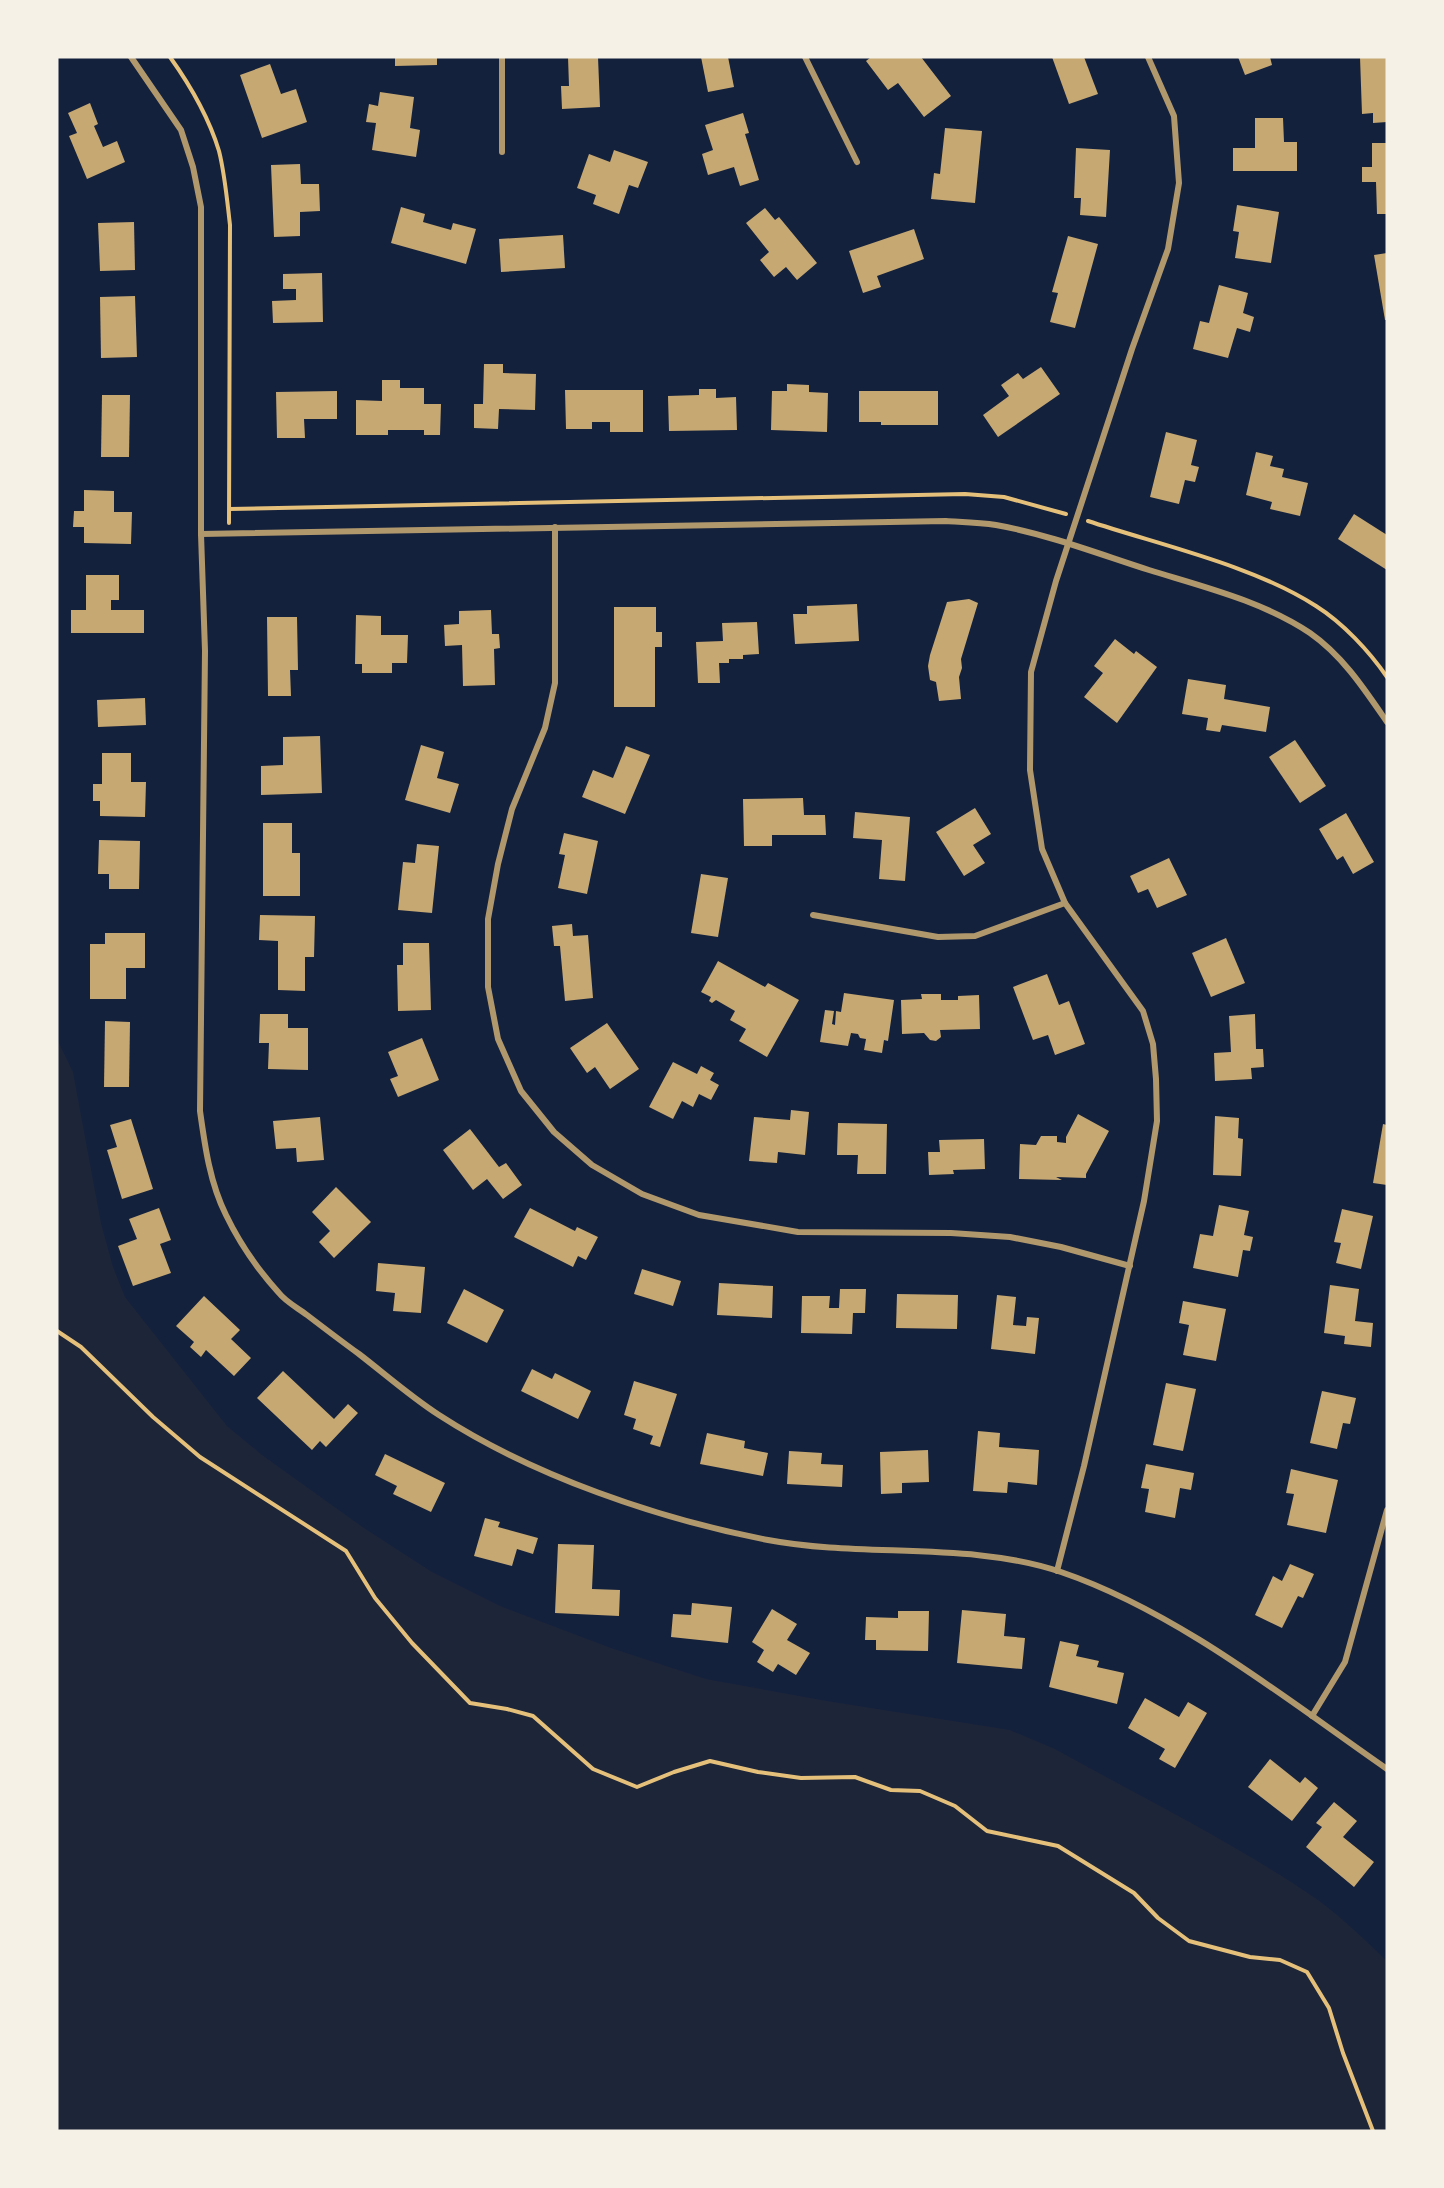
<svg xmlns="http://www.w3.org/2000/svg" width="1444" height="2188" viewBox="0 0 1444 2188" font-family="Overpass,sans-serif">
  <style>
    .green { fill: #1d2539 }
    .building { fill: #c6a872 }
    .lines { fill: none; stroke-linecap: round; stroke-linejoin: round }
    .path { stroke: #e5c07b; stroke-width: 4 }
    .minor { stroke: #b1986c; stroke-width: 6 }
  </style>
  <rect width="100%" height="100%" fill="#14213d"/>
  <path class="green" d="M57,1039L73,1072L101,1223L113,1267L125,1297L227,1426L262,1455L364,1528L432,1572L500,1606L611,1648L706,1679L827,1701L1010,1730L1055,1749C1143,1798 1235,1843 1318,1900C1343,1918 1365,1940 1387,1961V2131H57Z"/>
  <g class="building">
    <path d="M395,57H437V65L395,66Z"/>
    <path d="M568,57H598L600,107L562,109L561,86H569Z"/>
    <path d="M701,57H728L734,87L708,92Z"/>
    <path d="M871,57H921L951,96L924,117L898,83L888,90L866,61Z"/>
    <path d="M1052,57H1084L1098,94L1069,104Z"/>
    <path d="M1238,57H1270L1272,65L1245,75Z"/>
    <path d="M1360,57H1387V122L1373,123V113L1362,114Z"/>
    <path d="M270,64L281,94L296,89L307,122L262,138L240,75Z"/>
    <path d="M380,92L414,97L410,128L420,130L416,157L372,150L376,123L366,122L369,104L378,106Z"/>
    <path d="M90,103L98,124L94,126L103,147L117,141L125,162L87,179L69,136L77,133L68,113Z"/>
    <path d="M743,113L749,133L745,134L759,180L740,186L734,167L708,175L702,154L713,150L705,125Z"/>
    <path d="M1255,118H1283L1284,142H1297V171H1233V148H1255Z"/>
    <path d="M945,128L982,131L975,203L931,199L934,173L940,174Z"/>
    <path d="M1372,143H1387V214H1377L1376,182H1362V167H1372Z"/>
    <path d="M1076,148L1110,150L1106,217L1080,215L1081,198H1074Z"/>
    <path d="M614,150L648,162L638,188L629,185L619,214L593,204L596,195L577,188L589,154L610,162Z"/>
    <path d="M300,164L301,184H319L320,211L300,212V236L274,237L271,165Z"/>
    <path d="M1237,205L1279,212L1271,263L1235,258L1239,232L1233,231Z"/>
    <path d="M401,207L425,214L423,222L451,230L453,223L476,229L466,264L391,243Z"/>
    <path d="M765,208L775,220L779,217L817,263L797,280L786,267L774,277L760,260L769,252L746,223Z"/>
    <path d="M134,222L135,270L100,271L98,223Z"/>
    <path d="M914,229L924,259L877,276L881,287L863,293L849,251Z"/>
    <path d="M563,235L565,268L501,272L499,239Z"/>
    <path d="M1068,236L1098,244L1075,328L1050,322L1058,293L1052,292Z"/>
    <path d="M1387,253V320H1385L1374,255Z"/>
    <path d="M322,273L323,322L273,323L272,301L296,300V289H283V274Z"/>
    <path d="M1219,285L1248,293L1243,313L1254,317L1250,332L1237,328L1228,358L1193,349L1200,321L1209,323Z"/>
    <path d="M135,296L137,357L101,358L100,297Z"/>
    <path d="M484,364H503V373L536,374L535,410L499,409L498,429L474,428V404H483Z"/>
    <path d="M1041,367L1060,394L998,437L983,415L1009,396L1001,385L1018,373L1023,379Z"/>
    <path d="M382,380H400V388H424V404H441L440,435H424V430H388V435H356V400L382,401Z"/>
    <path d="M787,384L809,385V392L828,393L827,432L771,430L772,391H787Z"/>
    <path d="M699,389H716V398L736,397L737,430L669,431L668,396L699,395Z"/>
    <path d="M565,390H643V432H610V422H592V429H566Z"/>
    <path d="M337,391V419H304L305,438H277L276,392Z"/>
    <path d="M859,391H938V425H881V422H859Z"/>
    <path d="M102,395H130L129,457H101Z"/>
    <path d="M1166,432L1197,440L1191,465L1199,467L1195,482L1185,480L1179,504L1150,497Z"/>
    <path d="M1256,452L1273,456L1270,466L1284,469L1282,477L1308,483L1300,516L1270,509L1272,502L1246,495Z"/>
    <path d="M84,490L114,491V512H132L131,544L84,543V527H73L74,511H84Z"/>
    <path d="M1354,514L1387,535V570L1338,539Z"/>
    <path d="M86,575H119V600H111V610H144V633H71V610H86Z"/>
    <path d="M969,599L978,603L961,659L962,668L959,677L961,699L939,701L936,682L930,680L928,666L930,655L947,602Z"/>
    <path d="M857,604L859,641L795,644L793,614H807V606Z"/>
    <path d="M614,607H656V632H662V647H655V707H614Z"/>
    <path d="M491,610L492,634H499L500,648L494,649L495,685L463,686L462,645L445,646L444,625L459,624V611Z"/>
    <path d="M356,615L381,616V635H408L407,663H392V673H362V664H355Z"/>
    <path d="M267,617H297L298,670H290L291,696H268Z"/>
    <path d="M757,622L759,654L743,655V659H729V663H719L720,683H698L696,642L723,641L722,623Z"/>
    <path d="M1115,639L1134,654L1136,651L1157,667L1117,723L1084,697L1103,673L1094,666Z"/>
    <path d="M1188,679L1226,685L1224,699L1270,707L1266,732L1222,725L1220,732L1206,730L1208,718L1182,714Z"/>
    <path d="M145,698L146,725L98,727L97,700Z"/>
    <path d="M320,736L322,793L261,795V766L283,765V737Z"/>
    <path d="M1295,740L1326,786L1300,803L1269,757Z"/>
    <path d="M421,745L444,752L437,778L459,784L450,813L405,800Z"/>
    <path d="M626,746L650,755L625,814L582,797L593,770L613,778Z"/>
    <path d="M102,753H131V782H146L145,817L100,816V801H93V784H102Z"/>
    <path d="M803,798L804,815H825L826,835H772V846H744L743,799Z"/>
    <path d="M975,808L991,834L973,845L985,863L964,876L936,832Z"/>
    <path d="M855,812L910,817L905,881L879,879L882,840L853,838Z"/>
    <path d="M1346,813L1374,862L1353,874L1343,856L1337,860L1319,829Z"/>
    <path d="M263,823H292V853H300V896H263Z"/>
    <path d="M564,833L598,841L587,894L558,888L565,855L559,854Z"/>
    <path d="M99,840L140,841L139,889H109V874H98Z"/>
    <path d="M417,844L439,846L432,913L398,910L403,862L415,863Z"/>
    <path d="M1169,858L1187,895L1157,908L1148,889L1138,893L1130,876Z"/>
    <path d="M701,874L728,878L718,937L691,933Z"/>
    <path d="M260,915L315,916L314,957H305V991L278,990V941L259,940Z"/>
    <path d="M572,924L573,936L588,935L593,998L565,1001L560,946H554L552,926Z"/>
    <path d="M105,933H145V968H126V999H90V944H105Z"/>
    <path d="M1226,938L1245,983L1211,997L1192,953Z"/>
    <path d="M403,943H429L431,1010L398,1011L397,965H403Z"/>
    <path d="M718,961L765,987L768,983L799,1000L767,1057L739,1041L746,1029L730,1020L735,1011L716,1000L712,1003L709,1001L711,997L701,992Z"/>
    <path d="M1047,974L1059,1005L1069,1001L1085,1044L1055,1055L1048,1035L1033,1040L1013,987Z"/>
    <path d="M844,993L894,1000L888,1041L884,1040L882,1053L864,1050L866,1039L860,1038L858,1034L851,1033L848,1046L820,1042L825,1010L834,1011L832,1024L835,1025L836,1011L841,1012Z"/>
    <path d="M921,994H941V1000H958V996L979,995L980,1029L940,1030L941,1037L936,1041L930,1040L924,1033L902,1034L901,1000L922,999Z"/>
    <path d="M260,1014H288V1028H308V1070L268,1069L269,1043H259Z"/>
    <path d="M1255,1014L1256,1049H1263L1264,1067L1251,1068L1252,1079L1215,1081L1214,1053L1231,1052L1229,1016Z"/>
    <path d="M105,1021L130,1022L129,1087H104Z"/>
    <path d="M607,1023L639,1069L610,1089L595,1067L587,1073L570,1048Z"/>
    <path d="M422,1038L439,1080L398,1097L390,1079L398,1076L388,1052Z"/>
    <path d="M673,1062L697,1074L701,1066L714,1073L710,1080L719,1085L711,1100L699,1094L693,1107L682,1101L673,1119L649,1107Z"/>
    <path d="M791,1110L809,1112L805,1155L778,1152L777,1163L749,1161L754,1117L790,1120Z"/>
    <path d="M1078,1114L1109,1131L1086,1174V1178L1056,1177L1062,1180L1019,1179L1020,1144L1036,1145L1041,1136H1057V1142L1066,1143V1137Z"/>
    <path d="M1215,1116L1239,1118L1238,1138L1243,1139L1241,1176L1213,1175Z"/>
    <path d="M320,1117L324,1160L297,1162L296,1148L276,1149L273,1121Z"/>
    <path d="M131,1119L153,1189L122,1199L107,1150L117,1147L110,1125Z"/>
    <path d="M838,1123L887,1124L886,1174H857L858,1155H837Z"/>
    <path d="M1383,1124L1387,1125V1185L1373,1183Z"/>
    <path d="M470,1129L499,1167L506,1163L522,1185L503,1199L487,1179L473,1190L443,1150Z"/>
    <path d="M984,1139L985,1169L953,1170L954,1174L929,1175L928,1152H940L939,1140Z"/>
    <path d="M336,1187L371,1222L334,1258L319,1242L330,1231L312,1212Z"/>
    <path d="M1219,1205L1249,1211L1244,1235L1253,1237L1250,1251L1243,1250L1238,1277L1193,1268L1200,1234L1213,1236Z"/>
    <path d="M159,1208L171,1240L160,1244L171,1273L133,1286L118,1246L137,1239L129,1219Z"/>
    <path d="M530,1208L575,1231L577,1227L598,1237L586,1260L578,1256L573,1267L514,1237Z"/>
    <path d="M1342,1209L1373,1216L1361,1269L1336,1263L1341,1243L1334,1242Z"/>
    <path d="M378,1263L425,1267L421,1313L393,1311L395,1293L376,1291Z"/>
    <path d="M642,1269L681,1281L673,1306L634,1294Z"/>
    <path d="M719,1283L773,1286L772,1318L717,1315Z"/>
    <path d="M1330,1285L1359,1289L1355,1321L1373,1323L1371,1347L1344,1344L1345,1336L1324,1333Z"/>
    <path d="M464,1289L504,1310L487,1343L447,1323Z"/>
    <path d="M840,1289H866L865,1313H853L852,1334L801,1333L802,1296H830L829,1308H839Z"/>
    <path d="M897,1294L958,1295L957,1329L896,1328Z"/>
    <path d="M997,1295L1016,1297L1013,1325L1026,1326L1027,1317L1039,1318L1035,1354L991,1349Z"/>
    <path d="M204,1296L240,1330L231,1339L251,1358L234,1376L206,1350L201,1357L190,1347L194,1342L176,1326Z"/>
    <path d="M1183,1301L1226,1309L1216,1361L1183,1355L1189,1325L1179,1323Z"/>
    <path d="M532,1369L552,1379L555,1373L591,1391L578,1419L521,1391Z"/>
    <path d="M283,1371L334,1419L348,1404L358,1413L326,1447L320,1441L312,1450L257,1398Z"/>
    <path d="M634,1381L677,1394L660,1447L650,1444L653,1436L633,1429L636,1419L624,1415Z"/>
    <path d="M1166,1383L1196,1389L1183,1451L1153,1445Z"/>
    <path d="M1322,1391L1356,1398L1350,1424L1343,1423L1337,1449L1310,1443Z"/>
    <path d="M978,1431L1000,1433L999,1447L1039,1450L1037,1485L1008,1482L1007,1493L973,1491Z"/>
    <path d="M707,1433L745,1441L744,1448L768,1453L763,1476L700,1464Z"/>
    <path d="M928,1450L929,1482L902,1483V1493L881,1494L880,1452Z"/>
    <path d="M789,1451L822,1453L821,1464L843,1465L842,1487L787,1484Z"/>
    <path d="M385,1454L445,1483L431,1512L393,1494L397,1486L375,1475Z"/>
    <path d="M1146,1464L1194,1473L1191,1490L1180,1488L1175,1518L1145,1512L1149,1489L1141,1488Z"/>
    <path d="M1291,1469L1338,1480L1326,1533L1287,1525L1294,1494L1286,1493Z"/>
    <path d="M485,1518L500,1522L498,1527L538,1538L533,1554L517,1549L512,1566L474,1556Z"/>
    <path d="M558,1544L594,1545L592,1589L620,1590L619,1616L555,1613Z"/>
    <path d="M1290,1564L1314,1574L1303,1598L1298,1596L1282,1628L1255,1615L1273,1576L1282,1581Z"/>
    <path d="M692,1603L732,1607L728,1643L671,1637L673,1614L691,1615Z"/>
    <path d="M772,1609L797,1624L787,1640L810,1653L796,1675L778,1664L773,1672L757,1662L764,1650L752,1642Z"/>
    <path d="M962,1610L1006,1614L1004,1636L1025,1638L1022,1669L957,1663Z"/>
    <path d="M898,1611H929L928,1651L876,1650V1640H865L866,1617L898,1618Z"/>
    <path d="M1060,1641L1079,1645L1076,1656L1099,1661L1097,1667L1124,1673L1117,1704L1049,1687Z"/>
    <path d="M1145,1698L1179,1717L1188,1702L1207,1713L1175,1768L1159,1759L1165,1749L1128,1728Z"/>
    <path d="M1270,1759L1300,1783L1305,1777L1318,1788L1292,1821L1248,1787Z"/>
    <path d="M1334,1802L1357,1821L1343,1837L1374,1862L1354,1887L1306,1847L1322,1827L1316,1823Z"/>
  </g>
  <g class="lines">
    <g class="path">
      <path d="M170,57C190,85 209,118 219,151C225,175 227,200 230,225L229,523"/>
      <path d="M230,509L965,494L1004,497L1066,514"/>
      <path d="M1088,521C1160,545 1252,565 1316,606C1343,623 1369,651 1387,677"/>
      <path d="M57,1331L81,1347L153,1417L200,1457L346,1551L375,1598L412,1643L470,1703L507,1709L533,1716L593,1769L637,1787L674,1772L710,1761L758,1772L801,1778L855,1777L891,1790L920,1791L955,1806L987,1831L1058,1846L1134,1893L1158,1918L1189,1941L1250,1957L1280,1960L1307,1972L1329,2008L1343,2053L1373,2131"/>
    </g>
    <g class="minor">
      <path d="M131,57L181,130L193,167L201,207V534L205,651L200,1111C205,1147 210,1183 226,1215C239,1242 259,1271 279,1293C286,1302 298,1308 307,1315C324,1328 341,1341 359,1354C385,1374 411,1397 439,1415C533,1476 659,1519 768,1540C863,1558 970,1541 1061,1572C1178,1612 1286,1699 1387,1769"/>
      <path d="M502,57V152"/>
      <path d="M805,57L857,162"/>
      <path d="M555,527V683L545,728L512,809L498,864L488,919V987L498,1039L521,1091L554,1132L592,1165L642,1194L699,1215L798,1232L951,1233L1010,1237L1061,1247L1130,1266"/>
      <path d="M201,534L946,521C962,522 979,522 996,525C1047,534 1099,554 1149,570C1204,587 1262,601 1310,633C1343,656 1365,690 1387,722"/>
      <path d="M813,915L938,937L975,936L1065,903"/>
      <path d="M1057,1571L1084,1466L1144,1201L1157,1121L1156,1079L1153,1044L1143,1011L1065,903L1042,849L1030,770L1031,672L1056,581L1132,349L1168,249L1179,183L1174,116L1148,57"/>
      <path d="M1312,1716L1345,1662L1387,1510"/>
    </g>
  </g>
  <rect width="1444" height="2188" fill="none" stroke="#f6f1e7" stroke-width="117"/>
</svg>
